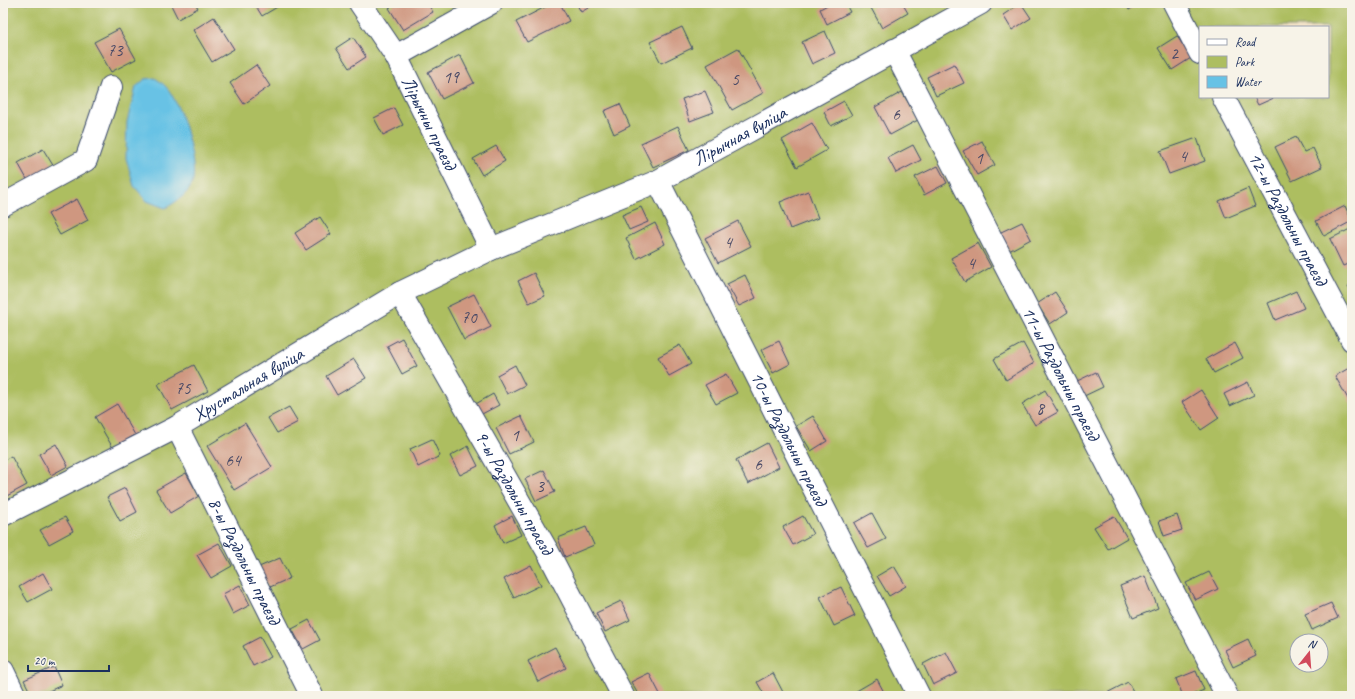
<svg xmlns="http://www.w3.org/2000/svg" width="1355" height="699" viewBox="0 0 1355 699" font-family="Caveat,sans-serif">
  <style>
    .green { fill: #adbe61; stroke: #647660; fill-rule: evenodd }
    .water { fill: #67c2e5; stroke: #4178a2 }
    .building { fill: #cf9780 }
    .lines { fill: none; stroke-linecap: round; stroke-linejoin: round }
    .minor-casing { stroke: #3b4a6d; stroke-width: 24 }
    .minor { stroke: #fff; stroke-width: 22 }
    .labels { text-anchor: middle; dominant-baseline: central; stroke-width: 3.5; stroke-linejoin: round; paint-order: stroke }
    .number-label { font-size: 17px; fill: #484966 }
    .street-label { font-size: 19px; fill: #1b2f5e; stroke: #f7f3e8 }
  </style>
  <rect width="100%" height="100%" fill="#f7f3e8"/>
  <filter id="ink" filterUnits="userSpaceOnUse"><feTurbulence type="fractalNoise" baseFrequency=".025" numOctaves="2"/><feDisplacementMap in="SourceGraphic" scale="8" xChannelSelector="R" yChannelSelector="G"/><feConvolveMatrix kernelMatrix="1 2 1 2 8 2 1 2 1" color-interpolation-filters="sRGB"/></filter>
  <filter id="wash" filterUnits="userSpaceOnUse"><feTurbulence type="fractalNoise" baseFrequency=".012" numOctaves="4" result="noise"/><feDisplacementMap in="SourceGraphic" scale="16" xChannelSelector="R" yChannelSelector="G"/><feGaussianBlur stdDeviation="0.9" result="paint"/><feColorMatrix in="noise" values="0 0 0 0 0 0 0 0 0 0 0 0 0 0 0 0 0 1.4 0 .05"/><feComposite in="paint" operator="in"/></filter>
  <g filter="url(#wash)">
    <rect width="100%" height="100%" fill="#f2e0c3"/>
    <path class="green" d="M3,3H1352V696H3ZM1200,27H1328V97H1200ZM1297,641H1321V665H1297Z"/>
    <path class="water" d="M155,78C159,81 164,84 167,88C180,102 199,166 192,184C187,195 175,203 165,208L147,201L134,186L126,158L127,122L136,87L145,79Z"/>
    <g id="blocks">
      <g class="building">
        <path d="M170,3H195L198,8L178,19Z"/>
        <path d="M254,3H284L262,16Z"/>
        <path d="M397,3H427L433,12L403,30L389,8Z"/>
        <path d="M553,3H560L569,21L527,42L516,22Z"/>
        <path d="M576,3H597L581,12Z"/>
        <path d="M831,3H845L850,12L827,24L820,9Z"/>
        <path d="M880,3H902L908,13L882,28L871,8Z"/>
        <path d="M1021,3L1031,18L1012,30L1003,15Z"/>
        <path d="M1125,3H1140L1129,10Z"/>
        <path d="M214,17L234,49L212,62L193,30Z"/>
        <path d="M682,27L692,48L661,63L650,42Z"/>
        <path d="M119,29L136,59L111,72L94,42Z"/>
        <path d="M825,31L835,53L812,64L802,42Z"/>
        <path d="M1177,36L1191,58L1172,70L1158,48Z"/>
        <path d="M353,37L366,57L349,68L336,48Z"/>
        <path d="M738,48L763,93L732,110L707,65Z"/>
        <path d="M460,55L474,83L442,99L428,72Z"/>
        <path d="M954,64L964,83L936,96L927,77Z"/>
        <path d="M256,65L270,86L244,104L230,83Z"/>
        <path d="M705,91L714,112L690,121L682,99Z"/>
        <path d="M902,92L918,120L890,135L875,107Z"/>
        <path d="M1254,97H1276L1258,105Z"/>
        <path d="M844,101L852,115L831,126L824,112Z"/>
        <path d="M620,104L630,126L614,134L604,111Z"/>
        <path d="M394,108L403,125L383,135L374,118Z"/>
        <path d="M812,123L827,150L797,167L782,140Z"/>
        <path d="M678,126L689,150L653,167L641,143Z"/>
        <path d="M1296,137L1304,152L1313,148L1322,167L1292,181L1275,147Z"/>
        <path d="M1197,138L1205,161L1169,174L1160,151Z"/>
        <path d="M982,141L995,165L977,175L963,151Z"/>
        <path d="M913,145L921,160L896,173L888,158Z"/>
        <path d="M496,146L505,161L482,175L473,159Z"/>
        <path d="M43,149L54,167L28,181L18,163Z"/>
        <path d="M938,166L947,183L924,195L915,177Z"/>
        <path d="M1248,188L1255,206L1226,218L1219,201Z"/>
        <path d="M808,191L818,218L790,229L780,202Z"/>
        <path d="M77,199L88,220L60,235L48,214Z"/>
        <path d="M1345,206L1352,221L1324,236L1316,221Z"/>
        <path d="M641,207L648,222L629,230L622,215Z"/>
        <path d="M320,217L331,234L306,250L295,233Z"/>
        <path d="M738,221L751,246L718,263L705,238Z"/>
        <path d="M1022,222L1031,239L1009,251L999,233Z"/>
        <path d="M655,223L665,244L636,259L626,238Z"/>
        <path d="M1352,228V262L1343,266L1330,239Z"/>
        <path d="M978,243L991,267L965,282L951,258Z"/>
        <path d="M534,273L545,296L529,303L518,281Z"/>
        <path d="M745,275L756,298L739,306L727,284Z"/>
        <path d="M1352,285V294L1348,287Z"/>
        <path d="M1296,291L1304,308L1275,320L1268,303Z"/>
        <path d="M1055,292L1068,312L1050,324L1037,304Z"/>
        <path d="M474,294L491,327L464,340L447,307Z"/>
        <path d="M402,338L417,366L402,374L387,346Z"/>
        <path d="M779,341L790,364L773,373L761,350Z"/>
        <path d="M1023,343L1034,363L1006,380L994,359Z"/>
        <path d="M1235,343L1243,358L1214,373L1206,359Z"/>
        <path d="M680,345L691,364L669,376L658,357Z"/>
        <path d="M354,359L366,378L337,395L326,376Z"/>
        <path d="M194,365L208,391L172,410L158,384Z"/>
        <path d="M515,365L525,385L507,394L497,375Z"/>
        <path d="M1349,368L1352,374V404H1351L1335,376Z"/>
        <path d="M1096,372L1103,387L1080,398L1073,383Z"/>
        <path d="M726,374L737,393L716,404L705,385Z"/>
        <path d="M1248,382L1254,395L1230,406L1224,394Z"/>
        <path d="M1045,390L1058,412L1035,425L1022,404Z"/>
        <path d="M1201,390L1219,418L1201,430L1182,402Z"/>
        <path d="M493,394L499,405L480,415L474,405Z"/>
        <path d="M117,404L135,435L113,448L95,417Z"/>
        <path d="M289,407L298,422L277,433L268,418Z"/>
        <path d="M521,416L534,442L509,454L496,428Z"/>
        <path d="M813,416L827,441L811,451L796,426Z"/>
        <path d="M245,423L272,467L234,490L207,446Z"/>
        <path d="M432,439L440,456L418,467L410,449Z"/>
        <path d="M767,443L779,467L748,484L736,460Z"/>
        <path d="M56,444L68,466L51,475L39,454Z"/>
        <path d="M468,446L478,466L460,475L450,456Z"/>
        <path d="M11,456L27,485L3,498V461Z"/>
        <path d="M544,470L555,492L536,501L525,479Z"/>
        <path d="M186,473L199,496L170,513L156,490Z"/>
        <path d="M125,488L137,512L120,521L107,497Z"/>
        <path d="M872,513L886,539L868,548L854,523Z"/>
        <path d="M1177,515L1182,530L1164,536L1159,521Z"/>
        <path d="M512,516L521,535L503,543L495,525Z"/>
        <path d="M803,516L813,534L793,545L783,527Z"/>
        <path d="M1114,516L1127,538L1108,549L1094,527Z"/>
        <path d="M65,517L73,531L49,544L40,530Z"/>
        <path d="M586,527L594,545L565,557L558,538Z"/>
        <path d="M219,543L232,566L211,578L197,555Z"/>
        <path d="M280,558L290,578L268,588L259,567Z"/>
        <path d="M531,565L541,585L514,598L504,579Z"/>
        <path d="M894,566L906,586L889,596L877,576Z"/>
        <path d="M1209,572L1218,589L1195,600L1186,583Z"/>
        <path d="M43,573L52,589L28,602L19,587Z"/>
        <path d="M1145,576L1158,608L1133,618L1120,586Z"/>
        <path d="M240,585L250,605L233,614L223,594Z"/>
        <path d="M841,587L855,616L834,626L820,597Z"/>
        <path d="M621,601L630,620L605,632L596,613Z"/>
        <path d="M1331,603L1338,618L1312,630L1305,614Z"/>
        <path d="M309,620L320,640L303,649L292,629Z"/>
        <path d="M260,637L271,657L253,666L243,646Z"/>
        <path d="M1248,639L1256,656L1233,667L1225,650Z"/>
        <path d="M555,647L566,668L538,682L528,661Z"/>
        <path d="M946,652L957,673L933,685L923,664Z"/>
        <path d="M54,667L62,685L38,696H32L24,680Z"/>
        <path d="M1196,671L1204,690L1189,696H1183L1176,679Z"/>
        <path d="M649,673L660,694L657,696H639L631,682Z"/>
        <path d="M773,673L785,696H765L757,682Z"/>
        <path d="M877,679L886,696H855L853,693Z"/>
        <path d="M1128,682L1134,693L1127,696H1101Z"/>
      </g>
    </g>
  </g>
  <g filter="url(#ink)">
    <use href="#blocks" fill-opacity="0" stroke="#3b4a6d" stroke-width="1"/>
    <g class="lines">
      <defs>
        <g id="minor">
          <path id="s1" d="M360,3L396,56L491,249"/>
          <path d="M1174,3L1200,53"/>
          <path id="s2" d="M894,50L1227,696"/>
          <path d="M396,56L491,3"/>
          <path id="s3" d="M1223,97L1352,340"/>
          <path id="s4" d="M658,181L919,696"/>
          <path d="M3,205L86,160L111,87"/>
          <path id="s5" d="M400,293L548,552L623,696"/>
          <path id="s6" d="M177,427L312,696"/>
          <path id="s7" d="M3,515L177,427L400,293L491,249L658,181L981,3"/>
          <path d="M3,671L15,696"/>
        </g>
      </defs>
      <use href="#minor" class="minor-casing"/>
      <use href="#minor" class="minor"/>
    </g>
  </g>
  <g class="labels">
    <g class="number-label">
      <text x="115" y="50">73</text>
      <text x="1174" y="53">2</text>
      <text x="451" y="77">19</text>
      <text x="735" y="79">5</text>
      <text x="896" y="114">6</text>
      <text x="1183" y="156">4</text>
      <text x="979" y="158">1</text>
      <text x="728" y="242">4</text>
      <text x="971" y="263">4</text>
      <text x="469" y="317">70</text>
      <text x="183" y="388">75</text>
      <text x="1040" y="408">8</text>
      <text x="515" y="435">1</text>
      <text x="233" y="460">64</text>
      <text x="758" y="464">6</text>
      <text x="540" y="486">3</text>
    </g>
    <g class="street-label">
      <text stroke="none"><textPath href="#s1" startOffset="139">Лірычны праезд</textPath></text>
      <text stroke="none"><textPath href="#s7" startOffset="830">Лірычная вуліца</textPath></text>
      <text stroke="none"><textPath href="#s3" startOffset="138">12-ы Раздольны праезд</textPath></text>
      <text stroke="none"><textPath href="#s2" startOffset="364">11-ы Раздольны праезд</textPath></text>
      <text stroke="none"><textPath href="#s7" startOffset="278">Хрустальная вуліца</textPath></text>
      <text stroke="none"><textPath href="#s4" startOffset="289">10-ы Раздольны праезд</textPath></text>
      <text stroke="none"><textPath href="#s5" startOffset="230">9-ы Раздольны праезд</textPath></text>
      <text stroke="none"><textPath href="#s6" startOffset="150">8-ы Раздольны праезд</textPath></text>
    </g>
  </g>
  <rect width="1355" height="699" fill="none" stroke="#f7f3e8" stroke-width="16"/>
  <rect x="1199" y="26" width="130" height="72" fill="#f7f3e8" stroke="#9fa5b1"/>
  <rect x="1207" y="39" width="20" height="6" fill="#ffffff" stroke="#9fa5b1"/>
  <text x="1235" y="46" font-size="12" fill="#1b2f5e">Road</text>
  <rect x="1207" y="56" width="20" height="12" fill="#adbe61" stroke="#9fa5b1"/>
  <text x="1235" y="66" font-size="12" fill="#1b2f5e">Park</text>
  <rect x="1207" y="76" width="20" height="12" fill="#67c2e5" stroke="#9fa5b1"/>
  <text x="1235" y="86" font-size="12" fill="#1b2f5e">Water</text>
  <g transform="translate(1309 653) rotate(17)"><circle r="19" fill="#f7f3e8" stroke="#9fa5b1"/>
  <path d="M0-3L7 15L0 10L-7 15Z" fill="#d1495b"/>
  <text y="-6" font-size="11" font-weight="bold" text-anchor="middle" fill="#1b2f5e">N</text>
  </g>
  <path d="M28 665v6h81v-6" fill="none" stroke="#1b2f5e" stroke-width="2"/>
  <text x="34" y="665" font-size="12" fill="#1b2f5e" stroke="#f7f3e8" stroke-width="3" paint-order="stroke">20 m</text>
</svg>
